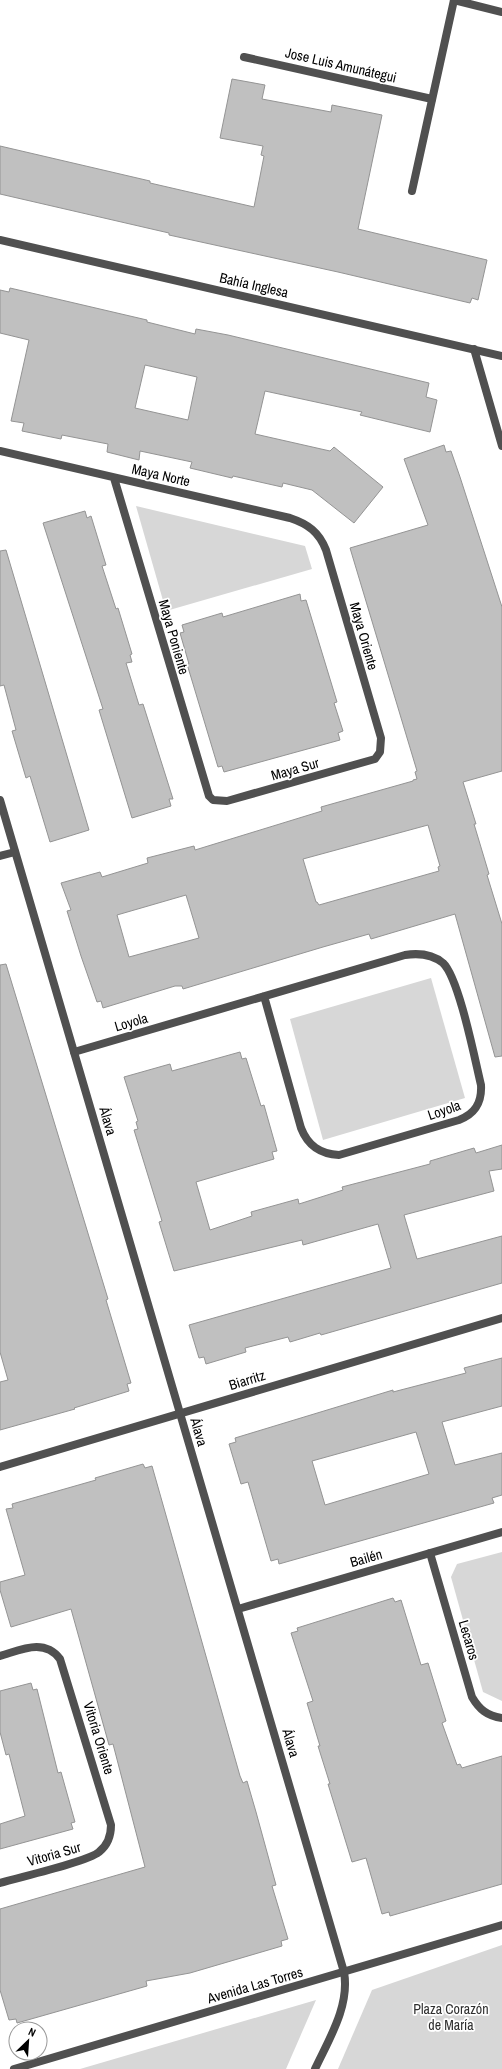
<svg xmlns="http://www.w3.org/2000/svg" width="502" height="2069" viewBox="0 0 502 2069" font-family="'Archivo Narrow',sans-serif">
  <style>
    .green { fill: #d7d7d7 }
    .building { fill: #c0c0c0; stroke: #949494; fill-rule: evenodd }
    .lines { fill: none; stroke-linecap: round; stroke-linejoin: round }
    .service { stroke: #505050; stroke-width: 8 }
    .minor { stroke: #505050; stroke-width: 8 }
    .tertiary { stroke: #505050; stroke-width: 8 }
    .labels { text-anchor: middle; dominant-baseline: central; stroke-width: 3.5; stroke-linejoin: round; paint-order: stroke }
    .street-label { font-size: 14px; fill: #000; stroke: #fff }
    .park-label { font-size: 14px; fill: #2e2e2e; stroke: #fff }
  </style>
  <rect width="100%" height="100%" fill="#fff"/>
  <g class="green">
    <path d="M136,506L305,546L312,569L166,611Z"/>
    <path d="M431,978L465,1098L323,1140L290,1019Z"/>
    <path d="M502,1552V1701L483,1692L451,1577L457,1564Z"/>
    <path d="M502,1945V2069H338L372,1990Z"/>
    <path d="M316,2000L286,2069H80Z"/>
  </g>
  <g class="building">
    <path d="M232,79L265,85L262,99L331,112L332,105L382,115L358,229L487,260L478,300L472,298L470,303L338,272L169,235V233L0,194V146L150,181V183L254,207L264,156L261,155L263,146L220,138Z"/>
    <path d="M10,288L147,320V322L195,334L196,329L228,335L429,383L426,397L437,400L430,432L360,415L362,412L265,391L255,434L330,451L334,447L383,487L354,523L312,490L283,483L282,487L233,476L232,478L190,468L192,462L140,451L139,460L107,452L108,444L62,435L61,439L22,431L24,423L11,421L29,340L0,333V290L9,292ZM145,365L197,377L188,420L135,408Z"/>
    <path d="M444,445L446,452L451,451L460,477L502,607V771L463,782L476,824H474L489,874L487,875L502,924V1056L495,1057L455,914L371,939L369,934L323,947L183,989L182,986H175L103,1008L101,1001L97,1002L81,956L67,911L71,910L61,883L100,872L102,877L148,863L147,858L194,846L195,850L322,811L321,807L413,781V780L417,779L415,772L417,771L350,548L428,525L404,459ZM428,825L440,866L438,867L439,871L319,905L317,902H316L303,859ZM186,895L199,938L129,957L117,915Z"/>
    <path d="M85,511L87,518L91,516L106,565L102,566L116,609L118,608L132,654L130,655L132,662L126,663L139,705L143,704L173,799H169L171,806L132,818L99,710L103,709L43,523Z"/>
    <path d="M6,550L89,830L50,842L30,776L26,778L12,731L16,730L4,685L0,686V551Z"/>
    <path d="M300,594L301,601L306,600L337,702L334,703L343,731L338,733L340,740L224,772L222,766L218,767L187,664H189L180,633L184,632L182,625L222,613L223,617Z"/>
    <path d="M6,964L108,1299L106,1300L131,1383L127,1384L129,1391L74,1408L75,1409L0,1430V1382L8,1380L0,1352V965Z"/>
    <path d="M240,1052L242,1059L246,1058L261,1106L264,1105L277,1151L272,1152L274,1159L196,1182L210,1230L252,1216L251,1212L298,1199L299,1204L343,1190L342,1187L430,1164V1161L474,1148L476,1153L502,1145V1169L489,1171L494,1191L404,1215L417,1259L502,1236V1283L321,1335L320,1333L290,1342L288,1337L245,1348L246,1352L206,1364L204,1357L199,1358L189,1325L391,1268L378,1224L303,1245L302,1240L174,1271L159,1222L162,1221L134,1130L138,1129L136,1122L138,1121L124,1077L170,1064L172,1071Z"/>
    <path d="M502,1358V1406L442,1422L455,1465L502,1453V1495L492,1498L494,1503L279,1564L278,1559L271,1561L248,1482L241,1484L229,1444L236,1442L235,1438L393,1390V1392L466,1373L464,1368ZM416,1432L429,1474L325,1505L312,1461Z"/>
    <path d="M143,1464L145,1468L152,1466L240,1776L243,1783L247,1781L256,1812L276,1885L272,1886L288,1939L281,1941L282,1946L190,1973L146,1981L147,1986L17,2023L16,2019L9,2020L0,1990V1909L145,1867L113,1744L109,1745L71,1609L11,1627L0,1590V1582L25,1575L6,1509L13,1508L12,1504L96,1480L95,1478Z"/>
    <path d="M393,1598L395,1602L401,1600L421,1665L428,1663L446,1721L442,1723L457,1765L460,1764L462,1768L502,1756V1884L390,1916L389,1912L382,1914L366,1858L352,1862L328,1784H330L318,1746H320L307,1703L313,1701L291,1633L298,1631L297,1628Z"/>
    <path d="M31,1683L33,1690L37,1689L58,1773L61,1772L75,1822L71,1823L73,1829L0,1849V1824L25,1816L9,1754L6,1755L0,1732V1691Z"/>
  </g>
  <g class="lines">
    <path class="service" d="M454,0L502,12"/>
    <g class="minor">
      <path d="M244,57L432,99"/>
      <path d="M412,191L454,0"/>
      <path d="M474,349L502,446"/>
      <path d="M0,451L290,518C308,524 319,532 326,550L381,738L380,752L375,759L227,801L213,800L209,796L114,478"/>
      <path d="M0,800L344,1972C350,2006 329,2039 315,2069"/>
      <path d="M0,856L15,852"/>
      <path d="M74,1052L405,955C418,953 432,954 443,963C459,978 475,1060 481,1085C482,1103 475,1114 459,1120L339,1155C320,1154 308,1146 301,1128L264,996"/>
      <path d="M0,1467L502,1318"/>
      <path d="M430,1553L472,1697C479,1709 487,1716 502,1718"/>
      <path d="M238,1609L502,1532"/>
      <path d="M0,1656C21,1650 44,1638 60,1659L111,1825C111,1835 108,1845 99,1852C87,1862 20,1877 0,1883"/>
      <path d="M14,2069L502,1925"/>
    </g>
    <path class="tertiary" d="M0,240L502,356"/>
  </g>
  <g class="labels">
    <g class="street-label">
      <text transform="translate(341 65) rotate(13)">Jose Luis Amunátegui</text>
      <text transform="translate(254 285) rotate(13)">Bahía Inglesa</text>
      <text transform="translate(161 475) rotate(13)">Maya Norte</text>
      <text transform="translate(364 636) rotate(74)">Maya Oriente</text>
      <text transform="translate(174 637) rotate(74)">Maya Poniente</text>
      <text transform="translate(295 769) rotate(-16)">Maya Sur</text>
      <text transform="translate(131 1022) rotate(-16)">Loyola</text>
      <text transform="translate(444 1110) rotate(-19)">Loyola</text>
      <text transform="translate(108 1121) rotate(74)">Álava</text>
      <text transform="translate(247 1380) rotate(-17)">Biarritz</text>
      <text transform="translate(199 1432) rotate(74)">Álava</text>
      <text transform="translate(366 1558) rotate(-16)">Bailén</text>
      <text transform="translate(469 1640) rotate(74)">Lecaros</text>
      <text transform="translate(99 1738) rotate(73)">Vitoria Oriente</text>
      <text transform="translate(291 1743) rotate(74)">Álava</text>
      <text transform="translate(54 1854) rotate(-16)">Vitoria Sur</text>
      <text transform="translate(255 1985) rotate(-16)">Avenida Las Torres</text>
    </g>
    <g class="park-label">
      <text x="451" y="2009">Plaza Corazón<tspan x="451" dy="16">de María</tspan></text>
    </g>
  </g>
  <g transform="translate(28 2041) rotate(25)"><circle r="19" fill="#ffffff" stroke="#999999"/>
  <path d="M0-3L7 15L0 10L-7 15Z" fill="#000000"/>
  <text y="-6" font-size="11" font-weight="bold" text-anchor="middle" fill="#000000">N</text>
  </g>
</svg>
